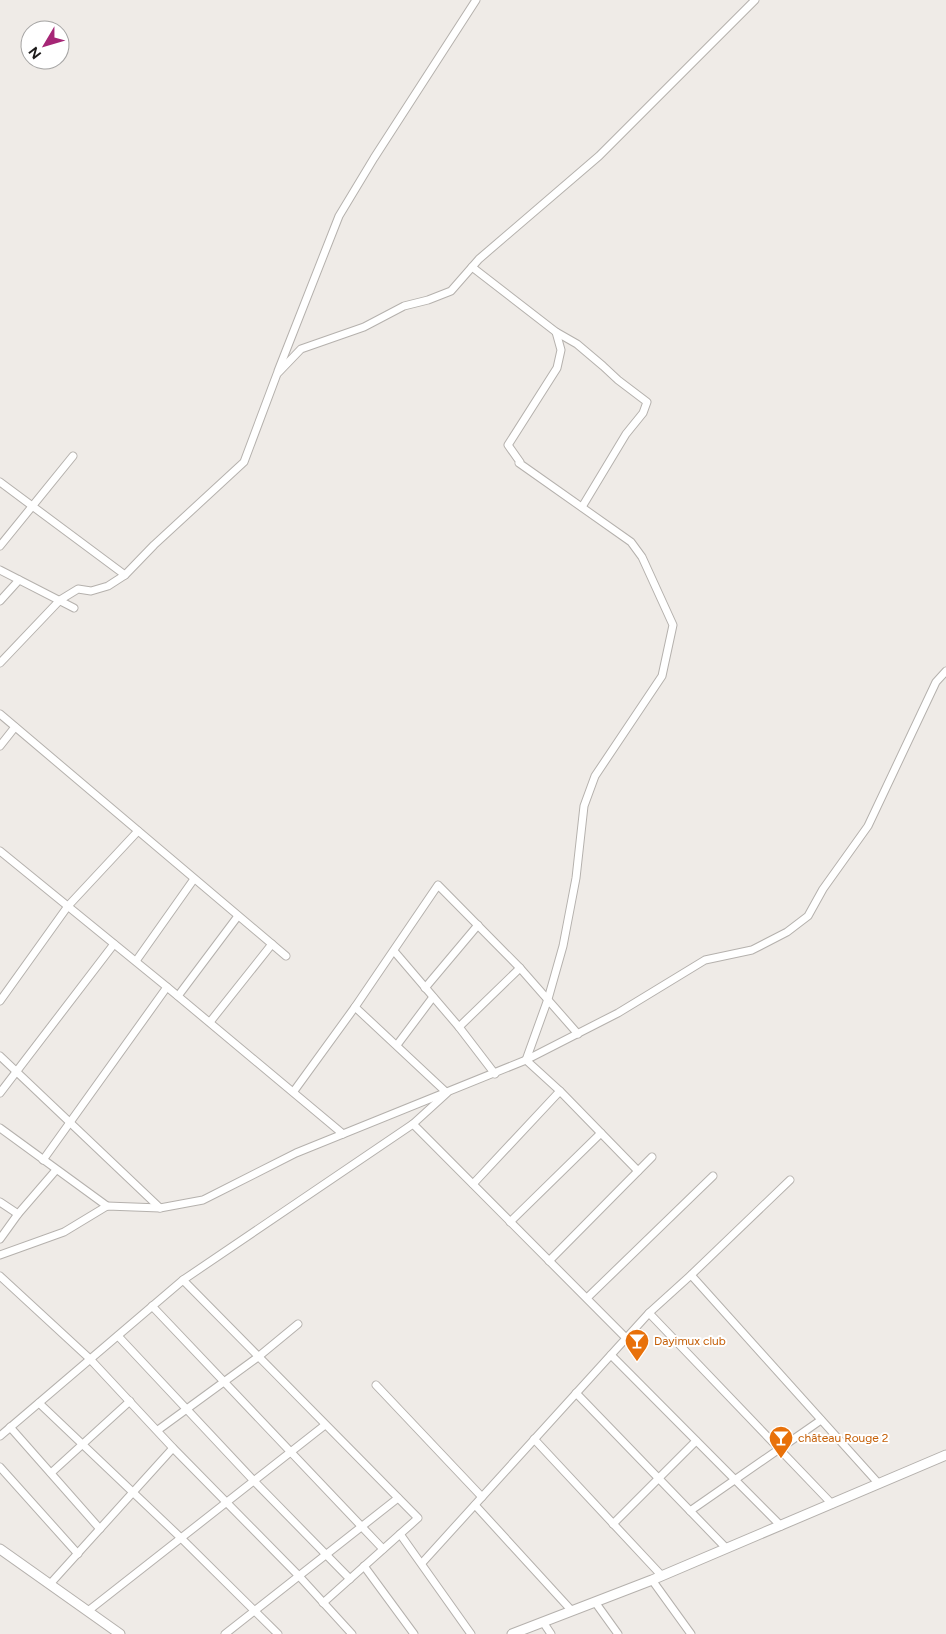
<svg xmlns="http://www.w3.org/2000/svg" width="946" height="1634" viewBox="0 0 946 1634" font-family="Figtree,sans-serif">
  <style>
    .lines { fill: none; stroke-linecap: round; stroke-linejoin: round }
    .minor-casing { stroke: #b5b1ad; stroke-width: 9 }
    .tertiary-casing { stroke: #b5b1ad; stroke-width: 11 }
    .minor { stroke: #fff; stroke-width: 7 }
    .tertiary { stroke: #fff; stroke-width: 9 }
    .labels { text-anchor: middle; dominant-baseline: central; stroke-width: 4; stroke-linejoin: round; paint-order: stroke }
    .food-label { font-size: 12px; fill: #c56008; stroke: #fff; text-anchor: start }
  </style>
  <rect width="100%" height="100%" fill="#efebe7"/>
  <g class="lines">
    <defs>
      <g id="minor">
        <path d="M472,267L556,332L577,344L603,366L618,380L647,402L643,413L626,434L582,507"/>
        <path d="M556,332L561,350L557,368L508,445L520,462L519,463L631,542L642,557L673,625L662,676L595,776L584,806L576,878L563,946L548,999L526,1060L560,1091L638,1171"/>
        <path d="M278,371L339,216L374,158L476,0"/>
        <path d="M0,482L125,575"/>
        <path d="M0,546L73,456"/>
        <path d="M0,570L74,608"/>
        <path d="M0,601L19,580"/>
        <path d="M0,663L60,600L78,589L91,591L108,586L125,575L154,545L244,462L277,374L301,349L364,327L404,306L428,300L451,291L479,259L599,156L755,0"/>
        <path d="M0,714L286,956"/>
        <path d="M0,746L15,727"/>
        <path d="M0,851L167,987L343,1134"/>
        <path d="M394,951L459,1027L495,1074"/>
        <path d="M136,961L194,879"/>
        <path d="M425,988L478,925"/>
        <path d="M178,996L238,916"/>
        <path d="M0,1001L68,906L138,831"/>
        <path d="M210,1022L272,944"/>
        <path d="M459,1027L520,968"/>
        <path d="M397,1045L433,997"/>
        <path d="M0,1056L160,1208"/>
        <path d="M294,1091L355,1007L438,885L520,968L578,1034"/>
        <path d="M0,1093L114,944"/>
        <path d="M413,1124L626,1338"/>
        <path d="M0,1128L107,1206"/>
        <path d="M43,1160L167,987"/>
        <path d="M473,1184L560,1091"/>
        <path d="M0,1202L18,1214"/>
        <path d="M510,1222L601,1133"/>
        <path d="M0,1239L18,1214L56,1170"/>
        <path d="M0,1255L64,1232L107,1206L160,1208L203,1200L296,1153L526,1060L618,1013L705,960L752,950L787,932L808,916L823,889L868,826L936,682L946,671"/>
        <path d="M549,1261L652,1157"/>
        <path d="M691,1275L879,1484"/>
        <path d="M0,1276L90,1359L173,1448L299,1576L352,1634"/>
        <path d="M183,1280L418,1518L323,1603"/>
        <path d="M587,1298L713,1176"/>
        <path d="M152,1306L383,1549"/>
        <path d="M649,1313L832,1504"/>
        <path d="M118,1336L254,1481L350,1579"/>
        <path d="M611,1355L781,1526"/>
        <path d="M376,1385L482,1497"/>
        <path d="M576,1393L726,1548"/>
        <path d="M39,1403L181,1538L278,1634"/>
        <path d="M10,1427L100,1529"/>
        <path d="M158,1430L258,1357L298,1324"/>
        <path d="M0,1436L183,1280L413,1124L447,1093L355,1007"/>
        <path d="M534,1439L662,1576"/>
        <path d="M0,1467L78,1554"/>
        <path d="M51,1473L130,1401"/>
        <path d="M475,1505L572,1611"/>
        <path d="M690,1511L821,1420"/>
        <path d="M613,1524L696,1441"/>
        <path d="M400,1534L471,1634"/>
        <path d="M422,1563L649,1313L691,1275L790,1180"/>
        <path d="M364,1566L414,1634"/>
        <path d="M652,1580L691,1634"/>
        <path d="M50,1584L173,1448"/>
        <path d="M595,1602L618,1634"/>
        <path d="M88,1611L325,1425"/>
        <path d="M543,1622L551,1634"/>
        <path d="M225,1634L398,1498"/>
      </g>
      <g id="tertiary">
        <path d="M0,1549L120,1634"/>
        <path d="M512,1634L652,1580L946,1455"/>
      </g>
    </defs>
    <use href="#minor" class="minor-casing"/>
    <use href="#tertiary" class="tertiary-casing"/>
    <use href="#minor" class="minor"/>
    <use href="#tertiary" class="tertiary"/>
  </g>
  <defs>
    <symbol id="bar-pin" viewBox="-11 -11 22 30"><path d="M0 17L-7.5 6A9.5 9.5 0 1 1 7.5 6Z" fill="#e8710a" stroke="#fff"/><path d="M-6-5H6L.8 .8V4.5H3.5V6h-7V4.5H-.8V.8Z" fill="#fff"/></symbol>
  </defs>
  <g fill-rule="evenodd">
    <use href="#bar-pin" x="623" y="1327" width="28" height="38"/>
    <use href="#bar-pin" x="767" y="1424" width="28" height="38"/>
  </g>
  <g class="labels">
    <g class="food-label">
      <text x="654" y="1341">Dayimux club</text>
      <text x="798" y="1438">château Rouge 2</text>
    </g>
  </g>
  <g transform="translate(45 45) rotate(232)"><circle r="24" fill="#ffffff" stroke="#a5a4a3"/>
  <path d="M0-4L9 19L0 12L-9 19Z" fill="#a62676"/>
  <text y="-8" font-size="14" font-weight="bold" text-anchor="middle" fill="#1d1b1a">N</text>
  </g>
</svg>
